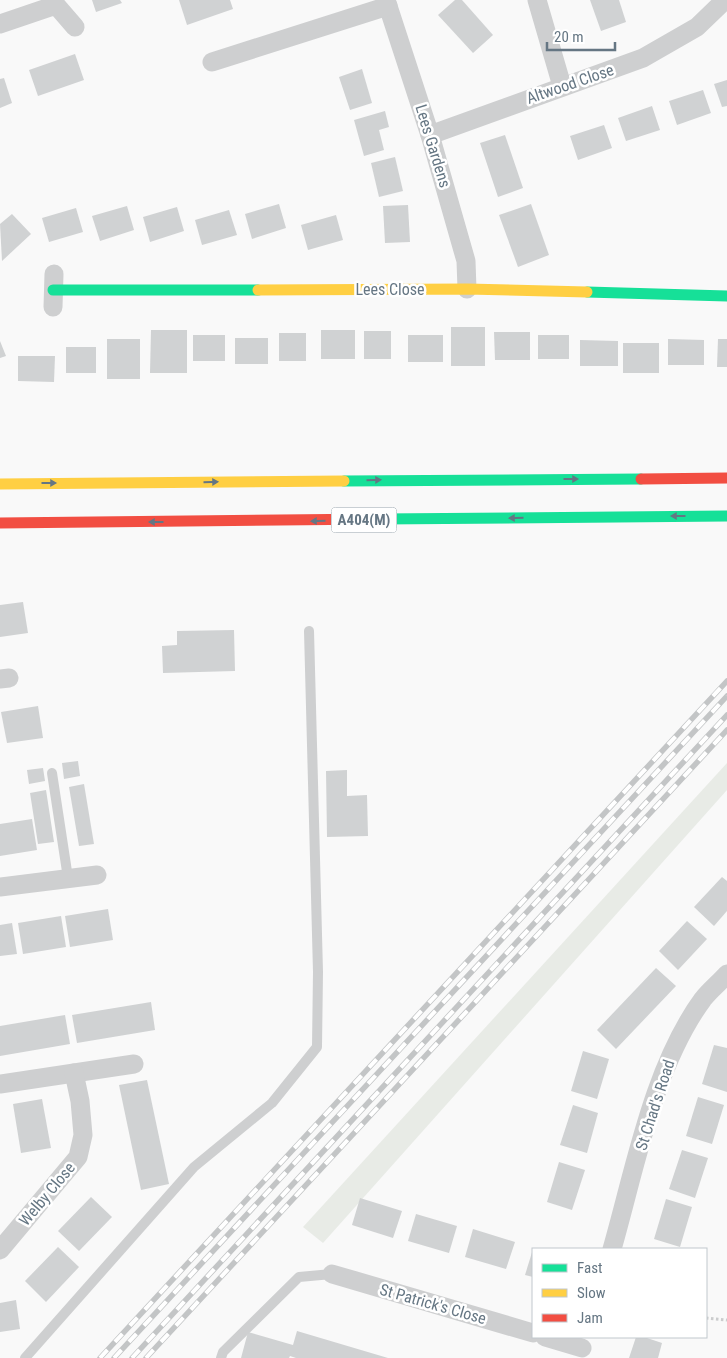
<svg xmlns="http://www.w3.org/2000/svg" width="727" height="1358" viewBox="0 0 727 1358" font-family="'Roboto Condensed',sans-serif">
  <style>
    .green { fill: #e8ebe6 }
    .building { fill: #d0d2d3 }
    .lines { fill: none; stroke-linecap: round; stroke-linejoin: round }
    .path { stroke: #cbcccd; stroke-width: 3; stroke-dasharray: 2.5 2.5; stroke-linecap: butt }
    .lane { stroke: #cecfd0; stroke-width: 10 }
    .street { stroke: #cecfd0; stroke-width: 19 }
    .fast { stroke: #16e098; stroke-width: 11 }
    .slow { stroke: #ffcf43; stroke-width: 11 }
    .jam { stroke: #f24e42; stroke-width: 11 }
    .rail-casing { stroke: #c3c5c6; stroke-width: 5.5 }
    .rail { stroke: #fff; stroke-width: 4; stroke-dasharray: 11; stroke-linecap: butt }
    .oneway { fill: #657683 }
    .labels { text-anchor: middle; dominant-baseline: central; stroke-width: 5; stroke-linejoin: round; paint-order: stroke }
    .shield { fill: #fff; stroke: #939fa8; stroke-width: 1 }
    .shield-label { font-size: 15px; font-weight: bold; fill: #657683 }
    .street-label { font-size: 16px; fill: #657683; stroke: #fff }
  </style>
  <rect width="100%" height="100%" fill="#f9f9f9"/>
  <path class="green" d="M727,763V790L323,1243L303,1227Z"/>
  <g class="building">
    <path d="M92,0H120L122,3L96,12Z"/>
    <path d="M179,0H230L233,9L187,25Z"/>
    <path d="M455,0H462L493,35L473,53L438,15Z"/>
    <path d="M590,0H619L626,22L601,31Z"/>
    <path d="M75,54L84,80L38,96L29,70Z"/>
    <path d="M362,69L372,103L350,110L339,77Z"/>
    <path d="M4,78L12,103L0,108V79Z"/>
    <path d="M727,80V106L722,107L714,84Z"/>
    <path d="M703,90L711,113L677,125L669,101Z"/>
    <path d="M652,106L660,130L626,141L618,118Z"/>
    <path d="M385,111L389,127L379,130L384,150L364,156L354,120Z"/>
    <path d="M604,125L612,148L578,160L570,136Z"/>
    <path d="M505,135L523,188L498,197L480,143Z"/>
    <path d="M395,157L403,191L379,197L371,163Z"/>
    <path d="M279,204L286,228L252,239L245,214Z"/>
    <path d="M531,204L549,255L518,267L499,215Z"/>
    <path d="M408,205L410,242L385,243L383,206Z"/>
    <path d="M127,206L134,230L100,241L92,216Z"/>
    <path d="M177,207L184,231L150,242L143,217Z"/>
    <path d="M76,208L83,232L49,242L42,218Z"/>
    <path d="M229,210L237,235L202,245L195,220Z"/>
    <path d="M12,214L31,234L2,261L0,224Z"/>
    <path d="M336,215L343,240L308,250L301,225Z"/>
    <rect x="451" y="327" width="34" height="39"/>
    <path d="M151,330H187V373H150Z"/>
    <rect x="321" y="330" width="34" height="29"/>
    <rect x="364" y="331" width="27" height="28"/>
    <path d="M494,332H530V360H495Z"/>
    <rect x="279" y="333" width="27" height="28"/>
    <rect x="193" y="335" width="32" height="26"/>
    <rect x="408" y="335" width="35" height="27"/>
    <rect x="538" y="335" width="31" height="24"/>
    <rect x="235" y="338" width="33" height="26"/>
    <rect x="107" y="339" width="33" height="40"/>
    <path d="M668,339L704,340V365H668Z"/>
    <path d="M718,339H727V367H717Z"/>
    <path d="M580,340L618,341V366H580Z"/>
    <path d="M0,341L6,356L0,358Z"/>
    <rect x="623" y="343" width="36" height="30"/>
    <rect x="66" y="347" width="30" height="26"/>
    <path d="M18,356H55L54,382L18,381Z"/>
    <path d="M23,602L28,633L0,637V605Z"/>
    <path d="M234,630L235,671L163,673L162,646L177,645V631Z"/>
    <path d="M38,706L43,738L7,743L1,712Z"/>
    <path d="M78,761L80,776L64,779L62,763Z"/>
    <path d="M43,768L45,781L29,784L27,770Z"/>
    <path d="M347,770V796L367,795L368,836L327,837L326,771Z"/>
    <path d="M84,784L94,844L79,846L69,787Z"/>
    <path d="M46,790L54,842L38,844L30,793Z"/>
    <path d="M32,819L37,850L0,856V824Z"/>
    <path d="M722,877L727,881V911L714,926L694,907Z"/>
    <path d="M108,909L113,940L70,947L65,916Z"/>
    <path d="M61,916L66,947L23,954L18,923Z"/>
    <path d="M687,921L707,939L678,970L659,951Z"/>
    <path d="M12,923L17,954L0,956V925Z"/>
    <path d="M656,968L676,986L616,1049L597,1030Z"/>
    <path d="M151,1002L155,1030L77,1043L72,1015Z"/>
    <path d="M65,1015L70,1044L0,1056V1026Z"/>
    <path d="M714,1045L727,1048V1092L702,1084Z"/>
    <path d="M583,1051L609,1059L597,1099L571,1091Z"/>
    <path d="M147,1080L169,1184L141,1190L119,1085Z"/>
    <path d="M698,1097L724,1105L712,1144L686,1136Z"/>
    <path d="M42,1099L51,1148L21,1153L13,1104Z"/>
    <path d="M573,1105L598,1113L587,1153L560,1145Z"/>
    <path d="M682,1150L708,1158L695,1198L669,1189Z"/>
    <path d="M559,1162L585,1170L572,1210L547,1202Z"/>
    <path d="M91,1197L112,1217L79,1251L58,1231Z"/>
    <path d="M360,1198L402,1211L393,1238L352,1225Z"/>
    <path d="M666,1199L692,1207L680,1247L654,1239Z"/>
    <path d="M416,1214L457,1226L449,1253L408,1241Z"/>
    <path d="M473,1229L515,1242L506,1269L465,1257Z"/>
    <path d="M58,1247L79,1267L46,1302L25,1281Z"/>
    <path d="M533,1249V1277L525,1275Z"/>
    <path d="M16,1300L20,1329L0,1332V1303Z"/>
    <path d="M297,1331L388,1358H296L290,1356L289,1358H241L248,1332L293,1345Z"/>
    <path d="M636,1337H644L662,1343L658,1358H629Z"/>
  </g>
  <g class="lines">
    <path class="path" d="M706,1318L727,1320"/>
    <g class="lane">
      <path d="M52,773L68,878"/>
      <path d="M25,1358L194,1167L272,1103L317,1047L318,972L309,631"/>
      <path d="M221,1358L223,1352L299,1277L332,1274"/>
    </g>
    <g class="street">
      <path d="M386,0L430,135L466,261L467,289"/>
      <path d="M537,0L562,86"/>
      <path d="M0,24L56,5L75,27"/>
      <path d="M212,62L388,6"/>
      <path d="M430,135L643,58L697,27L725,0"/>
      <path d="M53,307L54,274"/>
      <path d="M0,679L9,678"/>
      <path d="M0,887L97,875"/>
      <path d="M0,1084L134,1064"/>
      <path d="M612,1249C635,1169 653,1067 703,999C710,990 719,983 727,974"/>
      <path d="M0,1250L78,1157L83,1135L80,1101L74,1073"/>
      <path d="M332,1274L533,1333"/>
      <path d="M545,1337L582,1348"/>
    </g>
    <g class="fast">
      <path d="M53,290H258"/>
      <path d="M587,292L727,296"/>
      <path d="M344,481L641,479"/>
      <path d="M380,519L727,516"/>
    </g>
    <g class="slow">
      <path d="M258,290L467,289L587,292"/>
      <path d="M0,484L344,481"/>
    </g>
    <g class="jam">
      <path d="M641,479L727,478"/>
      <path d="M0,523L380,519"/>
    </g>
    <defs>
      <g id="rail">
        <path d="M100,1358L727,681"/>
        <path d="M114,1358L727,696"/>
        <path d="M132,1358L727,715"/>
        <path d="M146,1358L727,730"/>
      </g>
    </defs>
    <use href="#rail" class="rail-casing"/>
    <use href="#rail" class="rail"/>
  </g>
  <defs><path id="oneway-solid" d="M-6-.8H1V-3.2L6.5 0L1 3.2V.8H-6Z" transform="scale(1.25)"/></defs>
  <g class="oneway">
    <use href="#oneway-solid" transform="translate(571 479)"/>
    <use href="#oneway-solid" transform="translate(374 480) rotate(-1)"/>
    <use href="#oneway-solid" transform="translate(211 482) rotate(-1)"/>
    <use href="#oneway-solid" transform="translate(49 483)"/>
    <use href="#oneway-solid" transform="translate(678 516) rotate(180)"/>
    <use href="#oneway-solid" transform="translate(516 518) rotate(179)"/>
    <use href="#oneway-solid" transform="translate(318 521) rotate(179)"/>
    <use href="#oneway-solid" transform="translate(156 522) rotate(180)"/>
  </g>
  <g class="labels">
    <rect class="shield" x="331.5" y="507.5" width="65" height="25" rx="4"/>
    <g class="shield-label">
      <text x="364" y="520">A404(M)</text>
    </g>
    <g class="street-label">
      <text transform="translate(570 84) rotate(-19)">Altwood Close</text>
      <text transform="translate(433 146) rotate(73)">Lees Gardens</text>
      <text x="390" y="289">Lees Close</text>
      <text transform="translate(655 1105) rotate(-72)">St Chad's Road</text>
      <text transform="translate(47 1194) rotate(-50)">Welby Close</text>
      <text transform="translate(433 1304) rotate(16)">St Patrick's Close</text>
    </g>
  </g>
  <rect x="532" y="1248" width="175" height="90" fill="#ffffff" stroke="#c1c8cd"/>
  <rect x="542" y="1264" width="25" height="8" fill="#16e098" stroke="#c1c8cd"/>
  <text x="577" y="1273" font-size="15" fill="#657683">Fast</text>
  <rect x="542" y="1289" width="25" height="8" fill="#ffcf43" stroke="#c1c8cd"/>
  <text x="577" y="1298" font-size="15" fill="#657683">Slow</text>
  <rect x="542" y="1314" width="25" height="8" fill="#f24e42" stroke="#c1c8cd"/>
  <text x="577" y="1323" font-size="15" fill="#657683">Jam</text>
  <path d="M547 42v8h68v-8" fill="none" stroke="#657683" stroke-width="2.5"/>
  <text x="554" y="42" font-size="15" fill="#657683" stroke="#ffffff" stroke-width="4" paint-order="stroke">20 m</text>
</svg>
